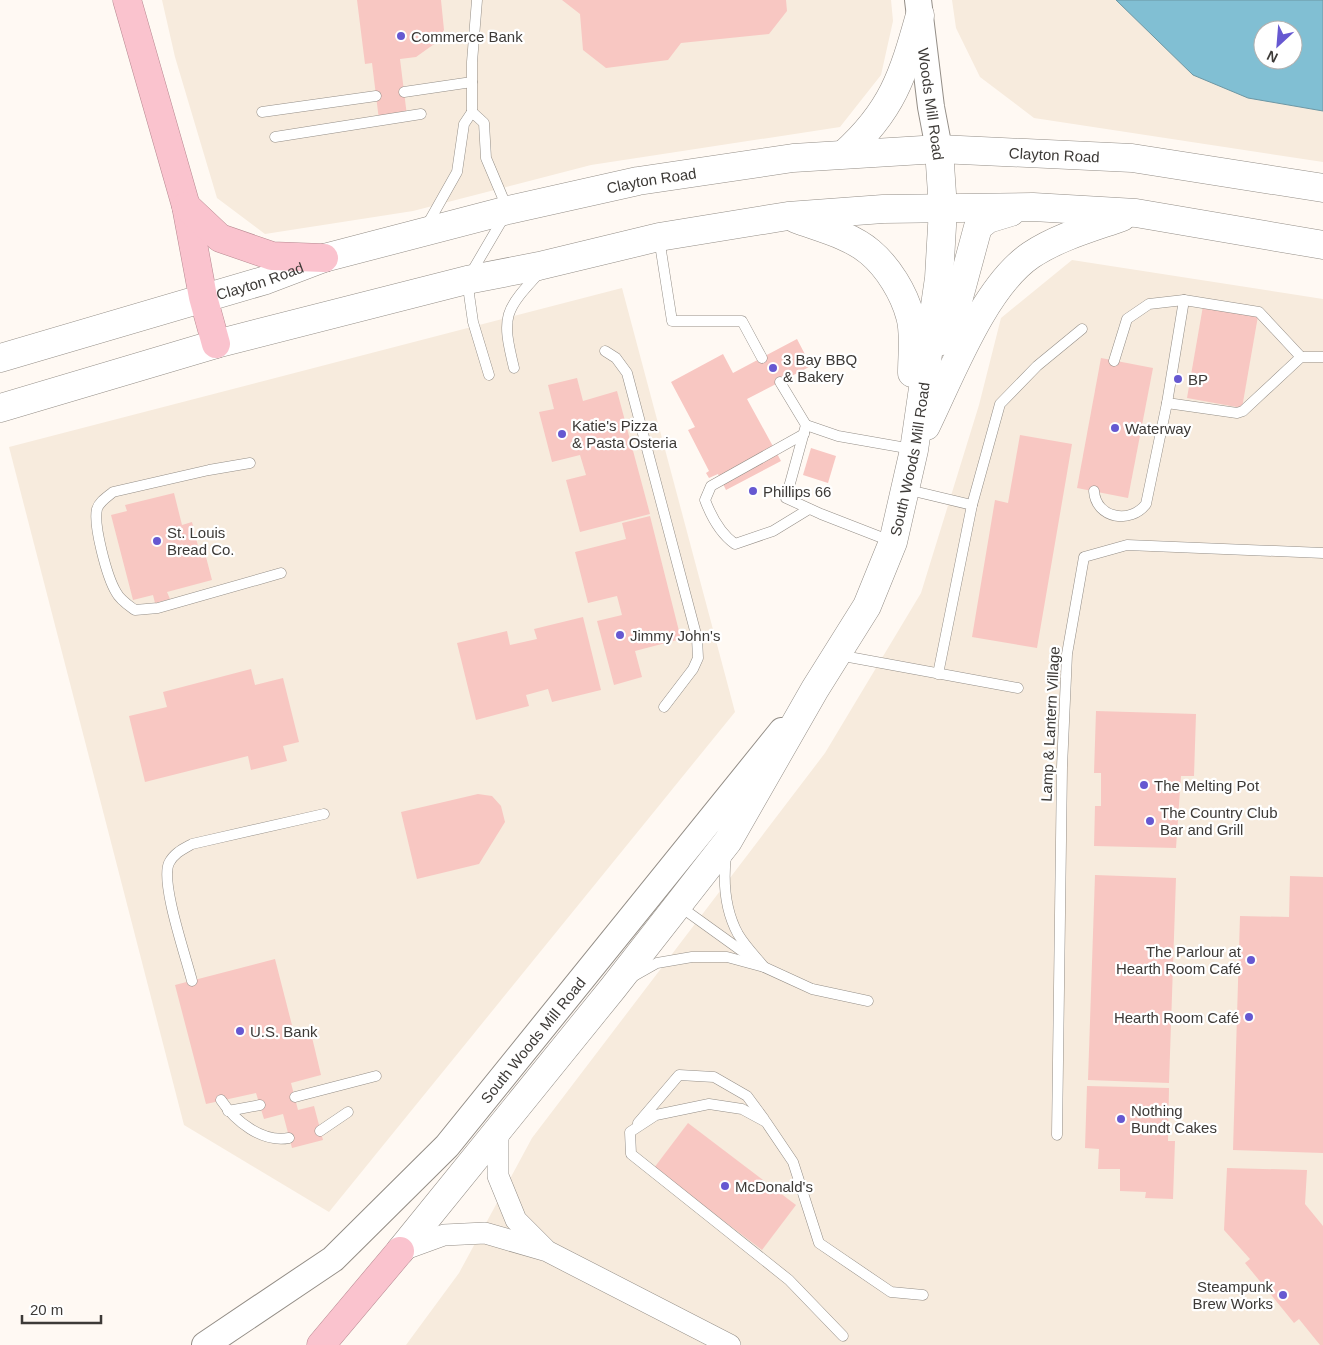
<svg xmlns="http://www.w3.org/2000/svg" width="1323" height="1345" viewBox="0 0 1323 1345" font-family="Helvetica,sans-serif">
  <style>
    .built { fill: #f7ebdd; fill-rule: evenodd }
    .water { fill: #81bfd3; stroke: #6d97a4; fill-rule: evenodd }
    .building { fill: #f8c7c2 }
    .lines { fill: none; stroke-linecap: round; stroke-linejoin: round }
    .service-casing { stroke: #948e87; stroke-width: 11 }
    .minor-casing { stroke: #948e87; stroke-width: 22 }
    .tertiary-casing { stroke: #948e87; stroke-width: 28 }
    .secondary-casing { stroke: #948e87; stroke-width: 29 }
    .trunk-casing { stroke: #b78991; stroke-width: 29 }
    .service { stroke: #fff; stroke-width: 10 }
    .minor { stroke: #fff; stroke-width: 21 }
    .tertiary { stroke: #fff; stroke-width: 26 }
    .secondary { stroke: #fff; stroke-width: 28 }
    .trunk { stroke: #fac3ce; stroke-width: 28 }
    .poi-dot { fill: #6658d1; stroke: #fff; stroke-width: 2 }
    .labels { text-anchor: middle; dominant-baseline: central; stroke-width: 4.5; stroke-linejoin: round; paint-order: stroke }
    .poi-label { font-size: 15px; fill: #3d3a37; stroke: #fff; text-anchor: start }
    .street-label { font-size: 15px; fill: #3d3a37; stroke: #fff }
  </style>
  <rect width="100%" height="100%" fill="#fff9f3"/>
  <g class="built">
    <path d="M162,0H891L893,21L881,75L840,127L591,165L413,211L265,234L217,198L175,57Z"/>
    <path d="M952,0H1323V162L1034,118L980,77L956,28ZM1263,30H1293V60H1263Z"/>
    <path d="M1072,260L1323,299V1345H406L459,1273L532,1138L825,753L921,593L979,405L1001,318Z"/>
    <path d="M622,288L735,712L329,1212L184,1125L9,447Z"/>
  </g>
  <path class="water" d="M1116,0H1323V111L1248,98L1193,75ZM1263,30H1293V60H1263Z"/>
  <g class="building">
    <path d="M357,0H441L444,30L437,42L416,57L400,59L407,116L379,120L372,63L365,64Z"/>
    <path d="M562,0H786L787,11L769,34L681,43L668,60L606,68L583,50L580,14Z"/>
    <path d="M1203,306L1258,316L1242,408L1187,398Z"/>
    <path d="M797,339L811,366L747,399L781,461L726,490L718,474L709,478L706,473L709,471L688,430L695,427L671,382L723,354L733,373Z"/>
    <path d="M1101,358L1153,368L1128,498L1077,488Z"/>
    <path d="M577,378L583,401L617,391L650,514L580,532L566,480L586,475L580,455L552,462L539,412L554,409L548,385Z"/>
    <path d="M1020,435L1072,444L1037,648L972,637L995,500L1008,503Z"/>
    <path d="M811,448L836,456L828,483L803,475Z"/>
    <path d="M174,493L182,525L192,522L201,558L206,557L212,580L167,592L170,599L155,603L153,595L133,600L111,515L127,511L125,505Z"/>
    <path d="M650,516L681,639L635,651L642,677L614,685L597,621L622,615L617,596L588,603L575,552L626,539L622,523Z"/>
    <path d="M583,617L601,690L552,702L548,689L526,695L529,706L476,720L457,643L507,631L510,645L537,639L534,629Z"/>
    <path d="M251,669L255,685L283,678L299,742L283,746L287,761L251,770L248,756L145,782L129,716L167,707L163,692Z"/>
    <path d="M1096,711L1196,714L1194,776H1181L1176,848L1094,846L1095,806H1101V773H1094Z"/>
    <path d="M478,794L492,796L501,806L505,822L479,864L417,879L401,812Z"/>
    <path d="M1095,875L1176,878L1169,1083L1088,1080Z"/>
    <path d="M1290,876L1323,877V1153L1233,1150L1240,916L1289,917Z"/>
    <path d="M275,959L294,1033L310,1029L321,1075L291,1083L298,1110L314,1106L323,1140L292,1148L283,1114L264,1119L256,1093L206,1104L175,985Z"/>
    <path d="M1087,1086L1169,1088L1168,1141H1175L1173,1199L1145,1198L1146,1192L1120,1191V1169H1098L1099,1149L1085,1148Z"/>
    <path d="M688,1123L796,1205L762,1250L654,1168Z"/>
    <path d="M1227,1168L1307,1170L1305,1204L1323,1226V1345H1320L1299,1319L1294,1323L1245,1263L1250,1259L1224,1230Z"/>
  </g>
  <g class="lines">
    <defs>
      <g id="service">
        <path d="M404,92L472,82"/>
        <path d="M262,112L376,96"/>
        <path d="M472,112L484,123L486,158L508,210L467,280L473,322L489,375"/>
        <path d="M472,112V62L477,0"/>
        <path d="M275,137L421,114"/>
        <path d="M426,227L457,172L464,124L472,112"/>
        <path d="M659,238L672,321H742L762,358"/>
        <path d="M605,351L616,358L627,373L697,638L698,658L693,669L664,707"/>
        <path d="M1114,361L1127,319L1149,304L1184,300L1259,312L1301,357"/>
        <path d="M514,368C501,315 504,311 541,271"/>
        <path d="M780,382L806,425L838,436L912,449"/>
        <path d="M1167,403L1184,300"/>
        <path d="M806,425L786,498L821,514L893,542"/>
        <path d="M804,434L711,486L705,500C711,516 721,534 735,544L773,531L809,509"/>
        <path d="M250,463L209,470L113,492C107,497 99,502 97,509C93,525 107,577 116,592C120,600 128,605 135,610L158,608L281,573"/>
        <path d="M905,489L972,505"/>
        <path d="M1094,491C1096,519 1131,524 1146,504L1167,403L1237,413L1243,411L1301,357H1323"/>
        <path d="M838,655L1018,688"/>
        <path d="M938,674L972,505L1000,404L1037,366L1082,329"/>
        <path d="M726,855C723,881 725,910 738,934C745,946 756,957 764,967"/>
        <path d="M678,905L753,959"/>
        <path d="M634,976L657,963L692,957H727L764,967L812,989L868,1001"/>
        <path d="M192,981C186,957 160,882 169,863C174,853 183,849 192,844L324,814"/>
        <path d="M295,1097L376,1076"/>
        <path d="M221,1100C235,1121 262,1143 289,1138"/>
        <path d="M228,1111L260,1105"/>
        <path d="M638,1123L679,1075L714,1077L747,1096L764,1119"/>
        <path d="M320,1131L348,1112"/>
        <path d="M1057,1135L1062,767L1067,654L1084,557L1127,545L1323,553"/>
        <path d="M843,1336L789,1280L631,1154L630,1132L656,1115L709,1104L742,1109L766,1122L793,1162L819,1243L891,1292L923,1295"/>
      </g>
      <g id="minor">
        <path d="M498,1131V1176L516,1220L545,1249"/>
        <path d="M400,1251L444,1235L485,1233L547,1251L730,1345"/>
      </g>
      <g id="tertiary">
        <path d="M918,0L931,107L939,149"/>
        <path id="s1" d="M205,1345L333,1259L447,1146L782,731"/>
      </g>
      <g id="secondary">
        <path d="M844,154C892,111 903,76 920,15"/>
        <path d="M796,219C820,228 850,235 870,252C888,267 904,293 910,316C915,332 912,355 912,373"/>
        <path d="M938,342L958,301L978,227L988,219L1011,212"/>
        <path id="s2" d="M0,358L266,280L324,258L508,210L638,181L793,158L939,149L1132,158L1323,188"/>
        <path d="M0,408L216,344L467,280L539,266L659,237L788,216L883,209L1033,207L1136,213L1323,245"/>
        <path d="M926,426C951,375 984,287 1031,255C1058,237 1091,228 1122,217"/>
        <path id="s3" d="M400,1251L613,988L728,841L815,689L867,606L893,542L914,450L939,278L943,209L939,149"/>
      </g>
      <g id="trunk">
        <path d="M127,0L186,206L203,297L216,344"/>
        <path d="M186,206L220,238L272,256L324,258"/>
        <path d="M321,1345L400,1251"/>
      </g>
    </defs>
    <use href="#service" class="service-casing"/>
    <use href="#minor" class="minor-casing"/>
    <use href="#tertiary" class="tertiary-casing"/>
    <use href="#secondary" class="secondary-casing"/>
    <use href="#trunk" class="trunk-casing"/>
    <use href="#service" class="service"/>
    <use href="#minor" class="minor"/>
    <use href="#tertiary" class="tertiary"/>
    <use href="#secondary" class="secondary"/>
    <use href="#trunk" class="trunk"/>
  </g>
  <g class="poi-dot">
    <circle cx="401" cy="36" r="5"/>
    <circle cx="773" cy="368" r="5"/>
    <circle cx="1178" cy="379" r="5"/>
    <circle cx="1115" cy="428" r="5"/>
    <circle cx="562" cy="434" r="5"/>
    <circle cx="753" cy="491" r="5"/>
    <circle cx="157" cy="541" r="5"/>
    <circle cx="620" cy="635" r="5"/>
    <circle cx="1144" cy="785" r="5"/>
    <circle cx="1150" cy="821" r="5"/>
    <circle cx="1251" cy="960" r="5"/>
    <circle cx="1249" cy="1017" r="5"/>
    <circle cx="240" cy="1031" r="5"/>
    <circle cx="1121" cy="1119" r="5"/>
    <circle cx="725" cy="1186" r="5"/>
    <circle cx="1283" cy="1295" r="5"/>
  </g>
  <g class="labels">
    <g class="poi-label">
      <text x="411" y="36">Commerce Bank</text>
      <text x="783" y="359">3 Bay BBQ<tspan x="783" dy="17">&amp; Bakery</tspan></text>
      <text x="1188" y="379">BP</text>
      <text x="572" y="425">Katie's Pizza<tspan x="572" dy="17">&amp; Pasta Osteria</tspan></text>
      <text x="1125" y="428">Waterway</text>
      <text x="763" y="491">Phillips 66</text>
      <text x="167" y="532">St. Louis<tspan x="167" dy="17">Bread Co.</tspan></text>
      <text x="630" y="635">Jimmy John's</text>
      <text x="1154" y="785">The Melting Pot</text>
      <text x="1160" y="812">The Country Club<tspan x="1160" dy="17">Bar and Grill</tspan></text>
      <text x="1241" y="951" text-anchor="end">The Parlour at<tspan x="1241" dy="17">Hearth Room Café</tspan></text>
      <text x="1239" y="1017" text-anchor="end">Hearth Room Café</text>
      <text x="250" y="1031">U.S. Bank</text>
      <text x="1131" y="1110">Nothing<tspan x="1131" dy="17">Bundt Cakes</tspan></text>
      <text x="735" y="1186">McDonald's</text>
      <text x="1273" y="1286" text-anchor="end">Steampunk<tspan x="1273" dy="17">Brew Works</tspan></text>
    </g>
    <g class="street-label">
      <text transform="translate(931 104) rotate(82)">Woods Mill Road</text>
      <text stroke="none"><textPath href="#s2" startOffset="1081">Clayton Road</textPath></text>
      <text stroke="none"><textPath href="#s2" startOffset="676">Clayton Road</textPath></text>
      <text stroke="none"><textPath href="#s2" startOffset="271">Clayton Road</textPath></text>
      <text stroke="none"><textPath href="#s3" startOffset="952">South Woods Mill Road</textPath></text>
      <text transform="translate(1050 724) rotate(-87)">Lamp &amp; Lantern Village</text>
      <text stroke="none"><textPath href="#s1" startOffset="451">South Woods Mill Road</textPath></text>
    </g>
  </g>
  <g transform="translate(1278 45) rotate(206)"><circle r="24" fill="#ffffff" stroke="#b1b0af"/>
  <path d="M0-4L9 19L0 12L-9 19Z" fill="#6658d1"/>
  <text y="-8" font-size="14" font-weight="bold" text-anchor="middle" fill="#3d3a37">N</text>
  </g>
  <path d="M22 1315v8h79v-8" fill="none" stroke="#3d3a37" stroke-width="2.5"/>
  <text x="30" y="1315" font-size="15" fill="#3d3a37" stroke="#ffffff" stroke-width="4" paint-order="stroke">20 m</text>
</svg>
